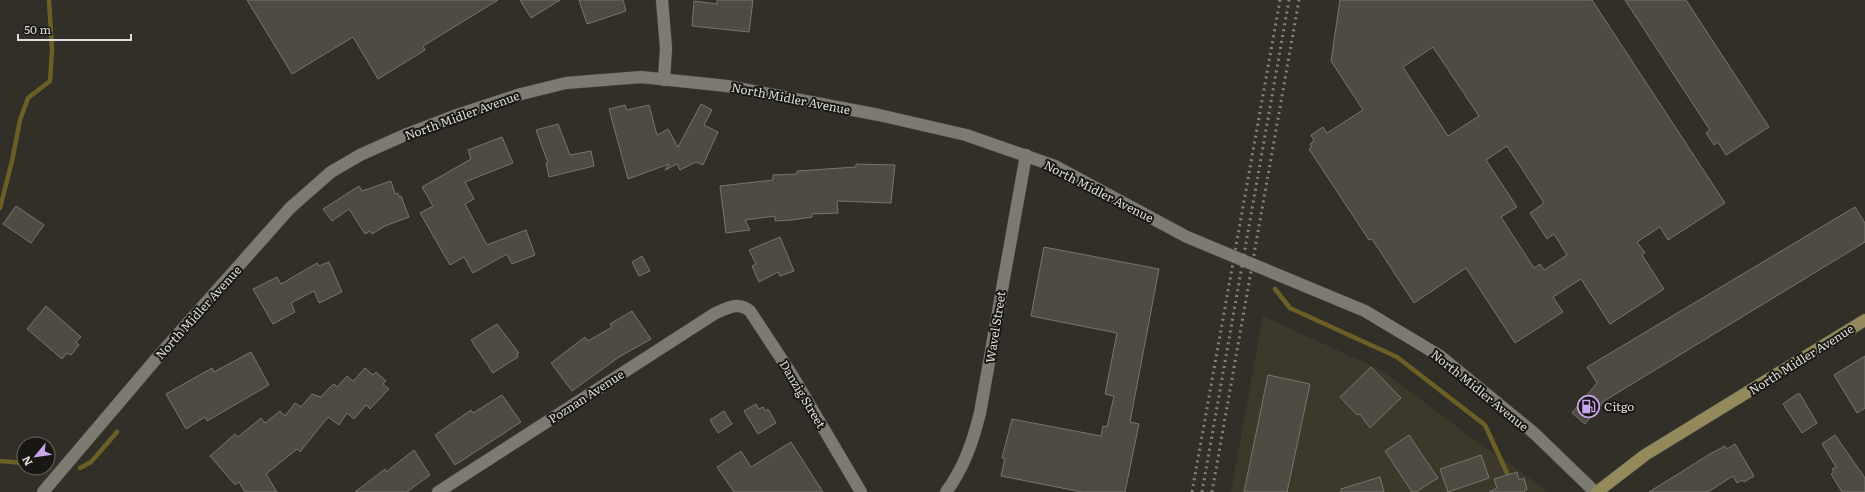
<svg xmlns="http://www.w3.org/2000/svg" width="1865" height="492" viewBox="0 0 1865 492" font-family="Literata,serif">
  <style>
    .built { fill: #3c392a }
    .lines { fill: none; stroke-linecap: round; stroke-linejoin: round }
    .stream { stroke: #6c5f26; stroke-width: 4.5 }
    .building { fill: #4d4b42; stroke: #78756c; fill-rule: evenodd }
    .minor-casing { stroke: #4c4b44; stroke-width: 13 }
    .major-casing { stroke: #4c4b44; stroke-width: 13 }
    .minor { stroke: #7d7b71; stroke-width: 12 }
    .major { stroke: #94895b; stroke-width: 12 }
    .rail { stroke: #84837c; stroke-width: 3; stroke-dasharray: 2 4; stroke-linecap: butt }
    .labels { text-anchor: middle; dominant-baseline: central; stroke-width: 4; stroke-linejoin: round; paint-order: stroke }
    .street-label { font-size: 12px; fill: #dfded9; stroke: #181713 }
    .poi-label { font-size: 12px; fill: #dfded9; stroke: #181713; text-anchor: start }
  </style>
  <rect width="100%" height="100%" fill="#312f27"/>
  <path class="built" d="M1263,316L1383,371L1472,438L1549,492H1231Z"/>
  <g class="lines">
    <g class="stream">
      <path d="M0,208L12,161L20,120L28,98L50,81L52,50L49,0"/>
      <path d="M1275,289L1290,308L1397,357L1485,425L1507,473"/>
      <path d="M0,461L24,463"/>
      <path d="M80,468L91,462L117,432"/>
    </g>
  </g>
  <g class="building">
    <path d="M247,0H498L423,46L425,50L378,79L353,37L292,74Z"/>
    <path d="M520,0H560L531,18Z"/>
    <path d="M579,0H623L626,11L587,24Z"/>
    <path d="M717,0H753L749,32L692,26L694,1L717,4Z"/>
    <path d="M1340,0H1592L1725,203L1668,240L1660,227L1637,242L1645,253L1642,255L1664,289L1610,324L1581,279L1553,297L1563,312L1515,343L1466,268L1414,303L1372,239L1369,240L1309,149L1312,147L1310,144L1314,141L1311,135L1323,127L1327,133L1363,110L1331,61ZM1433,47L1479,116L1448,136L1403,67ZM1507,146L1544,203L1530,213L1547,239L1554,234L1567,255L1544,270L1540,264L1534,268L1501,217L1517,207L1486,160Z"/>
    <path d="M1625,0H1686L1769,127L1726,155L1718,142L1714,145L1706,133L1710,130Z"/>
    <path d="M701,104L712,110L704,125L718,132L703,165L696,162L680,170L677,164L665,170L669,164L628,179L609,109L625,105L627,110L649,105L657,135L668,129L678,147Z"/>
    <path d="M558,124L570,155L591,151L594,166L549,177L546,163H548L536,130Z"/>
    <path d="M502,137L513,163L465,182L474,199L465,204L487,245L526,230L535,255L512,264L507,254L473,273L464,257L450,265L420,213L433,206L422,187L471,159L468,150Z"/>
    <path d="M856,164L895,165L891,203L837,201L838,213L812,214V217L792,220L775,221V216L745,220L750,230L726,233L720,186L773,180V175L797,174V171L856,167Z"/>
    <path d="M391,181L395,194L398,193L399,197L401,196L409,217L385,226L372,234L370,231L365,234L349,209L332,221L323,209L359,186L362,191Z"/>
    <path d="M16,206L44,225L31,243L3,224Z"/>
    <path d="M1855,207L1865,223V242L1604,401L1585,424L1572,413L1597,383L1587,367Z"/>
    <path d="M780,237L794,271L780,276L778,272L759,282L752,266L756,264L749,250Z"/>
    <path d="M1044,247L1159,269L1130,422L1139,424L1125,492H1082L1001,476L1005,458H1002L1012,419L1101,436L1103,426L1107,427L1114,396L1105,394L1117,333L1031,316Z"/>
    <path d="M642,256L650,271L639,276L632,262Z"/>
    <path d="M329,262L342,292L319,303L314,291L291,303L295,312L273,324L253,289L277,277L281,284L317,263L319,266Z"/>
    <path d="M46,306L81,337L76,342L79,345L71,355L67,353L62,359L27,329Z"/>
    <path d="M632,311L651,339L619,357L572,391L551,363L585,337L588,341L612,327L610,324Z"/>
    <path d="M497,324L519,353L517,354L518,357L493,373L471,340Z"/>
    <path d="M251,352L269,385L207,421L205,417L186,429L166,394L212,368L214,372Z"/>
    <path d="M1865,356V408L1857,413L1834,375Z"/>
    <path d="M1371,367L1401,398L1370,428L1360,414L1357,415L1340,397Z"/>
    <path d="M365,368L373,375L376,372L386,381L383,384L389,389L370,409L366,405L354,419L347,413L339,425L328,417L300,452L297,449L266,474L277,492H245L239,482L235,485L210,456L235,434L238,437L261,418L265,423L280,411L285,416L295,403L301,407L312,394L321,397L330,387L334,384L337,387L347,376L353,381Z"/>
    <path d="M1268,375L1310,384L1287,492H1244Z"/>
    <path d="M1797,394H1800L1817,423L1802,433L1783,404Z"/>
    <path d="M502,395L521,422L455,465L435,435L471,410L473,413Z"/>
    <path d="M756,404L759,409L763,407L765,411L768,409L776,423L758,434L744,411Z"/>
    <path d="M724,411L732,424L718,433L710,420Z"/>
    <path d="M1409,435L1438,478L1416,492H1412L1385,451Z"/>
    <path d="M1835,435L1865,478V492H1842L1831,474L1834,472L1832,469L1836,467L1822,444Z"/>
    <path d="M791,442L823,492H734L717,467L741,451L751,467Z"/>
    <path d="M1735,444L1754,476L1744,482L1742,480L1737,483L1733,476L1708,492H1649L1710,454L1725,446L1727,449Z"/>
    <path d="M414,450L430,475L407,492H355L385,469L386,472Z"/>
    <path d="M1481,455L1489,478L1448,492L1440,469Z"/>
    <path d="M1517,472L1519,480L1524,478L1527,489L1524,492H1489L1497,488L1494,479Z"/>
    <path d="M1380,477L1384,492H1341V489Z"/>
  </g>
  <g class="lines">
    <defs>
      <g id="minor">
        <path d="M662,0L666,48L664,80"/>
        <path d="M43,492L156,359L290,208L331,172L360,155L407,134L454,116L521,94L566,83L641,77L727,86L879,115L966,135L1055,166L1187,237L1365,311L1440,356L1534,433L1595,492"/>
        <path d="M438,492L714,314C727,308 738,301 750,311L792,375L861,492"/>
        <path d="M946,492C964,468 973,441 980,413L1026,155"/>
      </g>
      <path id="major" d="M1597,492L1645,455L1865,320"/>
    </defs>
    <use href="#minor" class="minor-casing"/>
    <use href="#major" class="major-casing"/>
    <use href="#minor" class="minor"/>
    <use href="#major" class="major"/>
    <g class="rail">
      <path d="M1192,492L1280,0"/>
      <path d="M1202,492L1289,0"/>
      <path d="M1212,492L1299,0"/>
    </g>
  </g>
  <defs>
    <symbol id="fuel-ring" viewBox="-11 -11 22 22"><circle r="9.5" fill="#181713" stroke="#c9a5ee" stroke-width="1.5"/><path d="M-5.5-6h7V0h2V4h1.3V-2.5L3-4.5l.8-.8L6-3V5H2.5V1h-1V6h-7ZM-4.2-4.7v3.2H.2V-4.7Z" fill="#c9a5ee"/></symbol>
  </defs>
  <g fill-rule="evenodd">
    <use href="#fuel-ring" x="1576" y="394" width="25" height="25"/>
  </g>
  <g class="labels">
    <g class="street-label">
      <text transform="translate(791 98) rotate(11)">North Midler Avenue</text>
      <text transform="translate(462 115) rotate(-20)">North Midler Avenue</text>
      <text transform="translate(1099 191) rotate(27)">North Midler Avenue</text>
      <text transform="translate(198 312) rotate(-48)">North Midler Avenue</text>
      <text transform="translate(995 327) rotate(-81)">Wavel Street</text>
      <text transform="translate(1801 359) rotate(-32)">North Midler Avenue</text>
      <text transform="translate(1480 390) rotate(39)">North Midler Avenue</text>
      <text transform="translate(803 394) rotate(59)">Danzig Street</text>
      <text transform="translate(586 396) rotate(-33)">Poznan Avenue</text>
    </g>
    <g class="poi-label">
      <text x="1604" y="406">Citgo</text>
    </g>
  </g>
  <g transform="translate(36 456) rotate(241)"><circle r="19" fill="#181713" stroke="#686762"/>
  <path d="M0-3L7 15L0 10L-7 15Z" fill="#c9a5ee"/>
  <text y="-6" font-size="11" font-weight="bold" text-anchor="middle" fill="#dfded9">N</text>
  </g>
  <path d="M18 34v6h113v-6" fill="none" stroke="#dfded9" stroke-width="2"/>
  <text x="24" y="34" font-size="12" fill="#dfded9" stroke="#181713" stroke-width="3" paint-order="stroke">50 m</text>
</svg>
